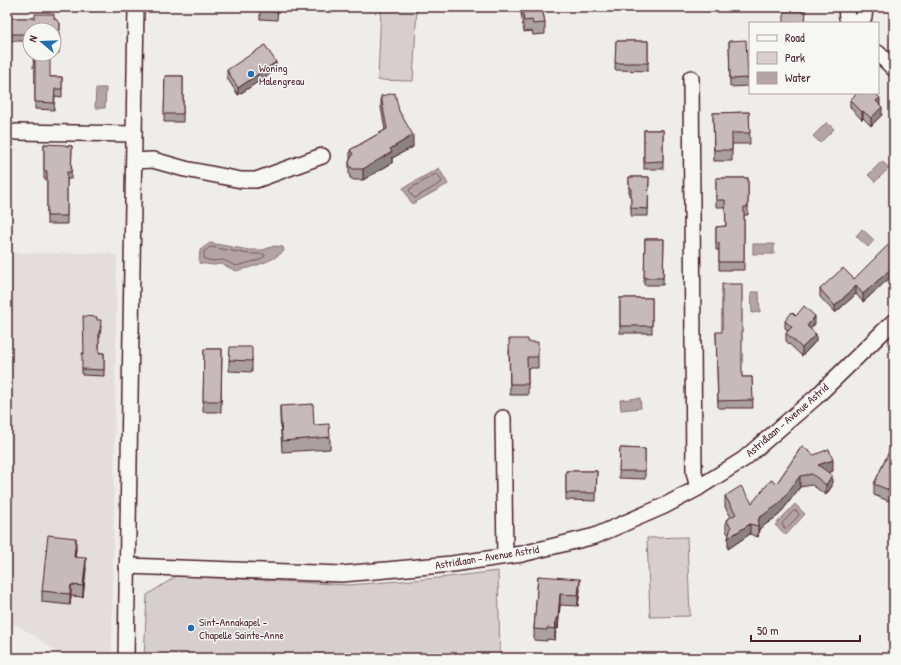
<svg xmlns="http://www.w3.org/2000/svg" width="901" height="665" viewBox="0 0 901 665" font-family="'Patrick Hand',sans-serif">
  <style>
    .built { fill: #e3dedc }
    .green { fill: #d7cfce; stroke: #90777c }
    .water { fill: #b4a4a5; stroke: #8a6f74 }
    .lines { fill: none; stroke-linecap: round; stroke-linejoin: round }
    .shore { stroke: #74545c; stroke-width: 1 }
    .minor-casing { stroke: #4a1f2b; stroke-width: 18 }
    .minor { stroke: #f6f6f2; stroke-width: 15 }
    .wall { fill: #aaa0a1; stroke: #4a1f2b }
    .shaded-wall { fill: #8b8283; stroke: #4a1f2b }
    .building { fill: #c6babb; stroke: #4a1f2b }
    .poi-dot { fill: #1f6fb2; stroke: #f6f6f2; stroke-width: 1.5 }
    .labels { text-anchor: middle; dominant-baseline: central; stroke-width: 3; stroke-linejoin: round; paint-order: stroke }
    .poi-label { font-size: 11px; fill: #4a1f2b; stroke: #f6f6f2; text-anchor: start }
    .street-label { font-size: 11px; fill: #4a1f2b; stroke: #f6f6f2 }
  </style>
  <rect width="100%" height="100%" fill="#efedea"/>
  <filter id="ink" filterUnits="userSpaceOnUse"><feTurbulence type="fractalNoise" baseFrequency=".025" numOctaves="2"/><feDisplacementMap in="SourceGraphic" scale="8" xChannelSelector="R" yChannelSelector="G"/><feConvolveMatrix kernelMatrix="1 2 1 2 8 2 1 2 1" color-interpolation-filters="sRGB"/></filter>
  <g filter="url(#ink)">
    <path class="built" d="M7,253H111L112,255H117L112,658H65L32,634L7,621Z"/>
    <g class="green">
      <path d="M381,7H417L413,81L378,80Z"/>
      <path d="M687,537L690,616L650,617L647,538Z"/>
      <path d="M498,571L500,658H144L147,595L178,575L348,585L439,578Z"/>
    </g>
    <g class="water">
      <path d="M96,88H106L105,108H95Z"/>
      <path d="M827,122L834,129L820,143L813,136Z"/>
      <path d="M882,161L889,168L875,182L868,175Z"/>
      <path d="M439,168L448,184L412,204L403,188Z"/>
      <path d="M862,229L874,240L868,247L856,236Z"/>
      <path d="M210,243L249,250H263L274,246L283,247L284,251C272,262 252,267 236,271L222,264L213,265L199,263L200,250Z"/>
      <rect x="753" y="244" width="21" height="10"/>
      <path d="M751,292H759L760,312L752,313Z"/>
      <path d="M640,398L641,408L621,410L620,400Z"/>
      <path d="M795,504L805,514L786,535L775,525Z"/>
    </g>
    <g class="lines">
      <g class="shore">
        <path d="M436,174L438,175L442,181L441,183L415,198L413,197L409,191L410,189Z"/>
        <path d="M211,247L249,254H264L265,256L259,260L236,266L223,260L213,261L204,259V252Z"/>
        <path d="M794,511H797L799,515L787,528H784L782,524Z"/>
      </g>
      <defs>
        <g id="minor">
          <path d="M846,7L847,18L853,23"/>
          <path d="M859,23L864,17L865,7"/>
          <path d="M878,53L894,69"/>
          <path d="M691,78L694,472L698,488"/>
          <path d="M16,132L134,134"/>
          <path d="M134,161L153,160L185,169L241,180H256L322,156"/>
          <path d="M503,418L505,556"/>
          <path d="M127,566L342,574L452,564L522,554L595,536L664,506L698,488L744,459L816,397L894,321"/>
          <path d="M126,658L136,7"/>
        </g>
      </defs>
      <use href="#minor" class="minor-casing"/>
      <use href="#minor" class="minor"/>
    </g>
    <g class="wall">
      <path d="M260,7H278L277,20L260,19Z"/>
      <path d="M484,7H503L484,10Z"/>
      <path d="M520,7H542L545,23V34L533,35L532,31L524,32Z"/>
      <path d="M623,7H631L627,11Z"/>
      <path d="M9,18H54L60,23L59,53H54V30H30V41H9Z"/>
      <path d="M616,41H648V71L615,70Z"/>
      <path d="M729,41L748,78V86L730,87Z"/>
      <path d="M34,54L50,77H62V97L55,96L54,110L35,109V68H33Z"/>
      <path d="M227,70H276L238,95L227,78Z"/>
      <path d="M165,76H183V122H164Z"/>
      <path d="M381,96L399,111L413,147L392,158V163L363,180H354L350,178L349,173V162L350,160V150L385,130L381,107Z"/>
      <path d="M850,100L880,105L882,115L871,126L863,118L862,120L850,107Z"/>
      <path d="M749,112L750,144H732V161H714L713,113Z"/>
      <rect x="644" y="130" width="19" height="39"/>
      <path d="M44,144L72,146L71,179H67V224H47V179H44Z"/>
      <path d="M629,177H649L648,216H631V196H629Z"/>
      <path d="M716,178H748V215H744V270H719V250H716V227L726,226L725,207H716Z"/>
      <path d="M645,239H664L663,285H644Z"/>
      <path d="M894,239V276L893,275L863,302L856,294L835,313L820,297V289L854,279Z"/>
      <rect x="620" y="298" width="32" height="35"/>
      <path d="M796,316L815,324L810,329L816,341L802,356L786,341V333L788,331L785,328V321Z"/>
      <path d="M97,320L101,326L100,337H99V353H104V376L82,375V369L84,353Z"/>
      <path d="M716,332L742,377H752L753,408H718Z"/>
      <path d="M528,342L538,357V368H528V395H510L509,350Z"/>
      <path d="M204,349H222L221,412H203Z"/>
      <path d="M252,358V372L229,371V360Z"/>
      <path d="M280,406L314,425L330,437V449L282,452L280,417Z"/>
      <path d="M894,441V495L891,502L874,495V484Z"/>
      <path d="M802,446L833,471L829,472L832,486L826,495L812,485L800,487L779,515L759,529L758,537L750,534L728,549L729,535L726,531V520L731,517L725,507V496L752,503L777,483Z"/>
      <path d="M620,448L645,449V479L619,478Z"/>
      <path d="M566,471H597L596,501L566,500Z"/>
      <path d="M76,549L75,557L86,569L83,597L71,596L70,605L42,602V591Z"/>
      <path d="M538,576L580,590L578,606L560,605L558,629H556L555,640L547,639V641L534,640V629Z"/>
    </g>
    <g class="shaded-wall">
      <path d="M627,7H631L627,11Z"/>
      <path d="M276,62V70L238,95V88Z"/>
      <path d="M880,98V105L876,101Z"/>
      <path d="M882,107V115L871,126V118Z"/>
      <path d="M863,111V118L862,120V112Z"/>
      <path d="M413,135V147L392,158V163L363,180V169L390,149Z"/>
      <path d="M893,267V275L863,302V294Z"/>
      <path d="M856,286V294L835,313V306Z"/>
      <path d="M815,316V324L807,333V326Z"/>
      <path d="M816,334V341L802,356V348Z"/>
      <path d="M833,460V471L818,476V465Z"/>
      <path d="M832,475V486L826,495V485Z"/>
      <path d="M800,476V487L779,515L759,529L758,537V526L759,518Z"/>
      <path d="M894,484V495L891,502V491Z"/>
      <path d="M750,524V534L728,549V538Z"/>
      <path d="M76,538V549L74,568V557Z"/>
      <path d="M86,558V569L83,597V586Z"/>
      <path d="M580,579V590L578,606V595Z"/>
      <path d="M71,585V596L70,605V594Z"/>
      <path d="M560,594V605L558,629V618Z"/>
      <path d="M556,618V629L555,640V629Z"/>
    </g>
    <g class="building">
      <path d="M260,7H277V9L260,8Z"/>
      <path d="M522,7H542L545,23L533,24L532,20L524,21Z"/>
      <path d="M784,10L806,11L805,23H784Z"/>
      <path d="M35,14H54V18L60,23L59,46L54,45V30H30V34H9V18H35Z"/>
      <path d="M746,40L748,78L730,79L729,41Z"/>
      <path d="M616,41H648V63H615Z"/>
      <path d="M265,45L276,62L238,88L227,70Z"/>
      <path d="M34,54H50V77H62V89H55L54,103L35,102V61H33Z"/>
      <path d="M165,76H183V114H164Z"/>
      <path d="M395,93L399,111L413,135L390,149L392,152L363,169H354L350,167L349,162L353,154L350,150L387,129L381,96Z"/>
      <path d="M857,93H875L880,98L876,101L882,107L871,118L863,111L862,112L850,100Z"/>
      <path d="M749,112L750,133H732V150H714L713,113Z"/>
      <path d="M644,130H663V161L644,162Z"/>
      <path d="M44,144L66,145V146H72L71,172H67V216H47V171H44Z"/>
      <path d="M629,177H649L648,209L631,208V188H629Z"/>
      <path d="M716,178H748V207H744V262H719V243H716V227L726,226L725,200H716Z"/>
      <path d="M645,239H664L663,278H644Z"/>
      <path d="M894,239V269L893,267L863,294L856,286L835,306L820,289L843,268L854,279Z"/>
      <path d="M722,284H742V377H752L753,400L718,401L716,332H722Z"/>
      <rect x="620" y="298" width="32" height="28"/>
      <path d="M804,306L815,316L807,326L816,334L802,348L786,333L792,327L785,321L792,312L796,316Z"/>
      <path d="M83,316L97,317V320H101L100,331H99V353H104V370L82,369V353H84Z"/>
      <path d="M509,339H528V342H538V357H527L528,384H510Z"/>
      <path d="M230,347H252V361L229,360Z"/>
      <path d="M204,349H222L221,401H203Z"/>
      <path d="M313,404L314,425L329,424L330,437L282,441L280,406Z"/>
      <path d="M894,441V484L891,491L874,484Z"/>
      <path d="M802,446L814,455L829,449L833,460L818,465L832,475L826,485L812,474L800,476L779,504L759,518L758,526L750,524L728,538L731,527L726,520L736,514L725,496L741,486L752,503L771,480L777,483Z"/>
      <path d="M620,448L645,449V471H619Z"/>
      <path d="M566,471H597L596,493H566Z"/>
      <path d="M48,535L76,538L74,557L86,558L83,586L71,585L70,594L42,591Z"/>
      <path d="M538,576L580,579L578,595L560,594L558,618H556L555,629L547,628V630L534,629Z"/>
    </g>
  </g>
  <g class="poi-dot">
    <circle cx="251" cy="74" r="4"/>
    <circle cx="191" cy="628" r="4"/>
  </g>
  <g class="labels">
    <g class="poi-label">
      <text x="259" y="68">Woning<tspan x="259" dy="13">Malengreau</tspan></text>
      <text x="199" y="622">Sint-Annakapel -<tspan x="199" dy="13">Chapelle Sainte-Anne</tspan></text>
    </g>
    <g class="street-label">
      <text transform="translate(787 420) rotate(-41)">Astridlaan - Avenue Astrid</text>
      <text transform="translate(487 557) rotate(-9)">Astridlaan - Avenue Astrid</text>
    </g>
  </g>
  <rect width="901" height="665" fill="none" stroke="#f6f6f2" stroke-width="24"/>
  <rect x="12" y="12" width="877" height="641" fill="none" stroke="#4a1f2b" stroke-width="1.5" filter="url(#ink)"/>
  <rect x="749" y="22" width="130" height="72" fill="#f6f6f2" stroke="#b1a0a2"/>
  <rect x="757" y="35" width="20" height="6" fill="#f6f6f2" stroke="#b1a0a2"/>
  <text x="785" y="42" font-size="12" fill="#4a1f2b">Road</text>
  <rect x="757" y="52" width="20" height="12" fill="#d7cfce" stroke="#b1a0a2"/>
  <text x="785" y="62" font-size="12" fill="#4a1f2b">Park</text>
  <rect x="757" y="72" width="20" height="12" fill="#b4a4a5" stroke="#b1a0a2"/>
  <text x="785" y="82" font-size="12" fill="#4a1f2b">Water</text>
  <g transform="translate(42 42) rotate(289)"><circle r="19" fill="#f6f6f2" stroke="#b1a0a2"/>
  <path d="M0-3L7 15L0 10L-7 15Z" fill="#1f6fb2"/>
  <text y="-6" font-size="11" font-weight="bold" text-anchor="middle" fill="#4a1f2b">N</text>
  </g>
  <path d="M751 635v6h109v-6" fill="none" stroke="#4a1f2b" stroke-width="2"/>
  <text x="757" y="635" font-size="12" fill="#4a1f2b" stroke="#f6f6f2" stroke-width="3" paint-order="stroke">50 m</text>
</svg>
